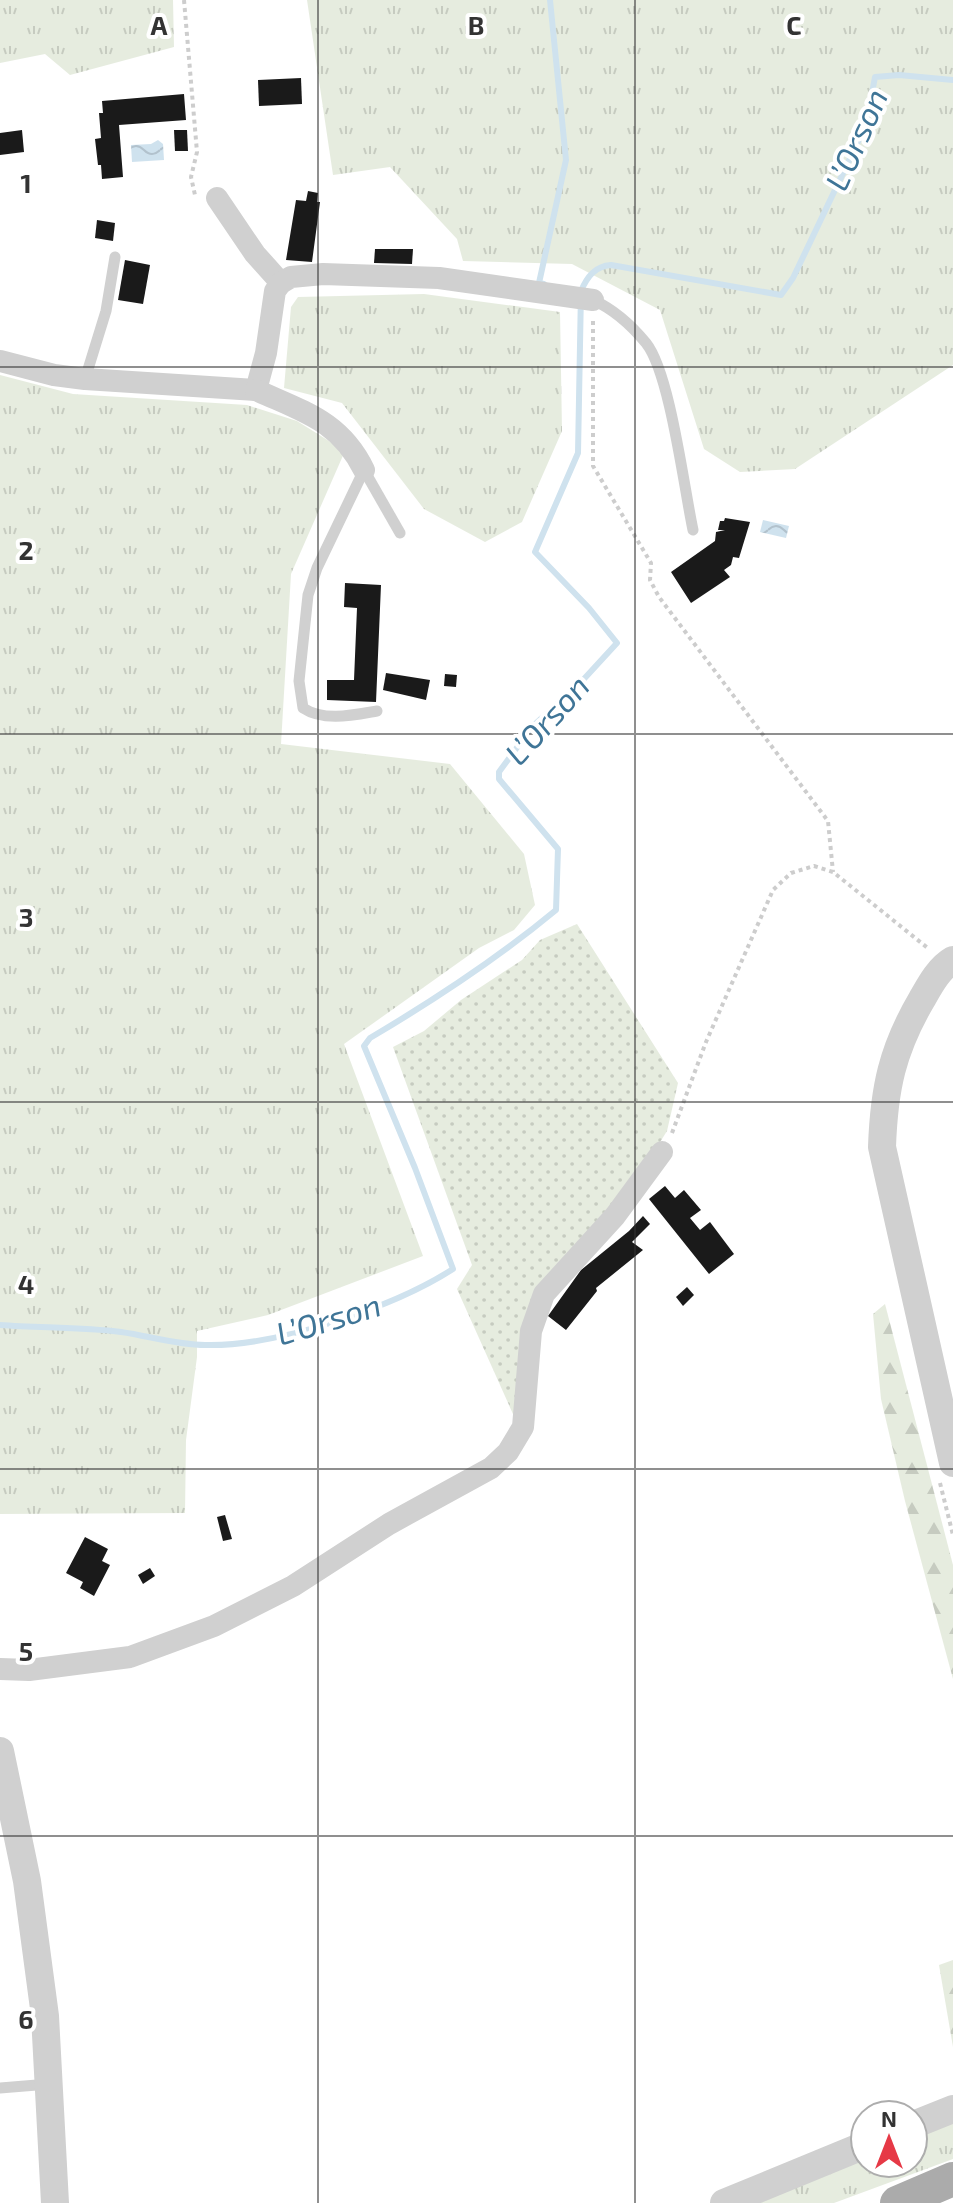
<svg xmlns="http://www.w3.org/2000/svg" width="953" height="2203" viewBox="0 0 953 2203" font-family="'Exo 2',sans-serif">
  <style>
    .grass { fill: url(#grass-tufts) }
    .forest { fill: url(#forest-firs) }
    .garden { fill: url(#garden-dots) }
    .water { fill: url(#water-waves) }
    .lines { fill: none; stroke-linecap: round; stroke-linejoin: round }
    .stream { stroke: #cfe2ee; stroke-width: 6 }
    .building { fill: #1a1a1a }
    .path { stroke: #cdcdcd; stroke-width: 4; stroke-dasharray: 4 4; stroke-linecap: butt }
    .service { stroke: #d0d0d0; stroke-width: 11 }
    .minor { stroke: #d0d0d0; stroke-width: 22 }
    .tertiary { stroke: #d0d0d0; stroke-width: 28 }
    .primary { stroke: #ababab; stroke-width: 34 }
    .grid { fill: none; stroke: #333; stroke-width: 2; stroke-opacity: 0.55 }
    .labels { text-anchor: middle; dominant-baseline: central; stroke-width: 8; stroke-linejoin: round; paint-order: stroke }
    .water-label { font-size: 32px; font-style: italic; fill: #3f7597; stroke: #fff }
    .grid-label { font-size: 26px; text-anchor: middle; font-weight: bold; fill: #333; stroke: #fff; stroke-width: 8; stroke-linejoin: round; paint-order: stroke }
  </style>
  <defs>
    <pattern id="grass-tufts" width="24" height="20" patternUnits="userSpaceOnUse" patternTransform="scale(2)"><rect width="24" height="20" fill="#e6ecdf"/><path d="M3 7l-1-3M5 7V3M7 7l1-3M15 17l-1-3M17 17v-4M19 17l1-3" fill="none" stroke="#c6cbc0"/></pattern>
    <pattern id="forest-firs" width="22" height="20" patternUnits="userSpaceOnUse" patternTransform="scale(2)"><rect width="22" height="20" fill="#e6ecdf"/><path d="M5 1l3.5 6h-7zM16 11l3.5 6h-7z" fill="#c6cbc0"/></pattern>
    <pattern id="garden-dots" width="8" height="8" patternUnits="userSpaceOnUse" patternTransform="scale(2)"><rect width="8" height="8" fill="#e6ecdf"/><path d="M2 2h.1M6 6h.1" fill="none" stroke="#c6cbc0" stroke-width="1.8" stroke-linecap="round"/></pattern>
    <pattern id="water-waves" width="16" height="10" patternUnits="userSpaceOnUse" patternTransform="scale(2)"><rect width="16" height="10" fill="#cfe2ee"/><path d="M0 5q4-4 8 0t8 0" fill="none" stroke="#b2c2cd"/></pattern>
  </defs>
  <rect width="100%" height="100%" fill="#fff"/>
  <g class="grass">
    <path d="M0,0H173L174,47L70,75L45,54L0,63Z"/>
    <path d="M307,0H953V365L795,469L740,472L704,449L660,310L572,264L463,261L457,239L390,167L333,175Z"/>
    <path d="M424,294L560,312L562,431L522,522L485,542L424,509L342,403L284,388L291,307L298,297Z"/>
    <path d="M0,375L73,394L247,405L297,421L345,451L291,574L281,744L450,764L524,854L535,905L514,930L479,948L344,1044L423,1256L268,1315L197,1331V1357L186,1440L185,1513L0,1514Z"/>
    <path d="M953,2122V2159L834,2203H754L865,2156V2163H913V2138Z"/>
  </g>
  <g class="forest">
    <path d="M885,1304L953,1565V1679L905,1501L881,1399L873,1314Z"/>
    <path d="M953,1960V2047L939,1965Z"/>
  </g>
  <path class="garden" d="M577,924L678,1083L667,1131L632,1187L552,1272L517,1423L457,1289L472,1265L393,1047L424,1031L461,1000L522,960L540,940Z"/>
  <g class="water">
    <path d="M158,140L163,144L164,160L132,162L131,145L151,144Z"/>
    <path d="M763,520L789,526L786,538L760,532Z"/>
  </g>
  <g class="lines">
    <g class="stream">
      <path d="M544,284L539,283L566,160L550,0"/>
      <path d="M0,1325C40,1328 82,1327 121,1332C149,1336 177,1345 205,1345C276,1347 394,1307 453,1269L415,1168L364,1046L370,1038C436,999 497,959 556,910L558,849L499,779V772L532,727L583,680L617,643L589,608L535,552L578,453L581,291C587,277 595,266 611,265L781,295L793,278L866,125L875,77L899,75L953,80"/>
    </g>
  </g>
  <g class="building">
    <path d="M301,78L302,104L259,106L258,80Z"/>
    <path d="M184,94L186,120L119,125L123,177L102,179L101,165H98L95,139L101,138L99,113H103L102,101Z"/>
    <path d="M22,130L24,152L0,155V133Z"/>
    <path d="M174,130H187L188,151H175Z"/>
    <path d="M308,191L318,193L317,202H320L312,262L286,260L296,200L306,201Z"/>
    <path d="M97,220L115,223L113,241L95,238Z"/>
    <path d="M375,249H413L412,264L374,263Z"/>
    <path d="M125,260L150,265L143,304L118,300Z"/>
    <path d="M725,518L750,522L739,558L733,557L731,565L724,570L730,577L691,603L671,572L715,541L716,532L725,530H718L720,521H724Z"/>
    <path d="M345,583L381,585L376,702L327,700V680H354L357,608L344,607Z"/>
    <path d="M386,673L430,680L426,700L383,690Z"/>
    <path d="M445,674L457,675L456,687L444,686Z"/>
    <path d="M665,1186L675,1198L684,1190L701,1210L690,1218L700,1230L710,1222L734,1254L709,1274L649,1199Z"/>
    <path d="M643,1216L650,1224L632,1242L643,1250L596,1288L597,1291L566,1330L548,1316L581,1270L629,1231Z"/>
    <path d="M687,1287L694,1295L683,1306L676,1297Z"/>
    <path d="M225,1515L232,1539L223,1541L217,1517Z"/>
    <path d="M85,1537L108,1549L102,1561L110,1565L94,1596L80,1588L83,1582L66,1573Z"/>
    <path d="M150,1568L155,1576L143,1584L138,1575Z"/>
  </g>
  <g class="lines">
    <g class="path">
      <path d="M184,0L197,152L191,177L195,195"/>
      <path d="M593,321V466L651,563L650,580L659,597L828,821L833,872"/>
      <path d="M672,1133L706,1042L773,890L791,873L814,866L833,872L929,949"/>
      <path d="M940,1483L953,1535"/>
    </g>
    <g class="service">
      <path d="M593,300C613,309 632,326 646,343C670,373 684,488 693,530"/>
      <path d="M85,379L106,311L115,257"/>
      <path d="M364,470L317,568L308,595L299,681L303,708C324,722 354,715 377,711"/>
      <path d="M364,470L400,533"/>
      <path d="M0,2088L49,2084"/>
    </g>
    <g class="minor">
      <path d="M217,198L255,254L281,283"/>
      <path d="M0,361L54,375L85,379L256,390L266,353L275,291L281,283L291,277L323,274L439,278L593,300"/>
      <path d="M256,390C304,412 340,421 364,470"/>
      <path d="M0,1669L29,1670L130,1657L214,1626L293,1586L389,1524L491,1468L508,1452L523,1427L531,1331L544,1294L615,1216L662,1152"/>
    </g>
    <g class="tertiary">
      <path d="M953,960C939,968 930,985 922,999C892,1050 884,1089 882,1147L953,1463"/>
      <path d="M0,1751L27,1881L45,2016L55,2203"/>
      <path d="M913,2125L953,2109"/>
      <path d="M724,2203L865,2145"/>
    </g>
    <path class="primary" d="M897,2203L953,2179"/>
  </g>
  <path class="grid" d="M318,0V2203M635,0V2203M0,367H953M0,734H953M0,1102H953M0,1469H953M0,1836H953"/>
  <g class="labels">
    <g class="water-label">
      <text transform="translate(855 139) rotate(-66)">L’Orson</text>
      <text transform="translate(546 719) rotate(-48)">L’Orson</text>
      <text transform="translate(328 1318) rotate(-17)">L’Orson</text>
    </g>
  </g>
  <g class="grid-label">
    <text x="159" y="35">A</text>
    <text x="476" y="35">B</text>
    <text x="794" y="35">C</text>
    <text x="26" y="193">1</text>
    <text x="26" y="560">2</text>
    <text x="26" y="927">3</text>
    <text x="26" y="1294">4</text>
    <text x="26" y="1661">5</text>
    <text x="26" y="2029">6</text>
  </g>
  <g transform="translate(889 2139)"><circle r="38" fill="#ffffff" stroke="#adadad" stroke-width="2"/>
  <path d="M0-6L14 30L0 20L-14 30Z" fill="#e63946"/>
  <text y="-12" font-size="22" font-weight="bold" text-anchor="middle" fill="#333333">N</text>
  </g>
</svg>
